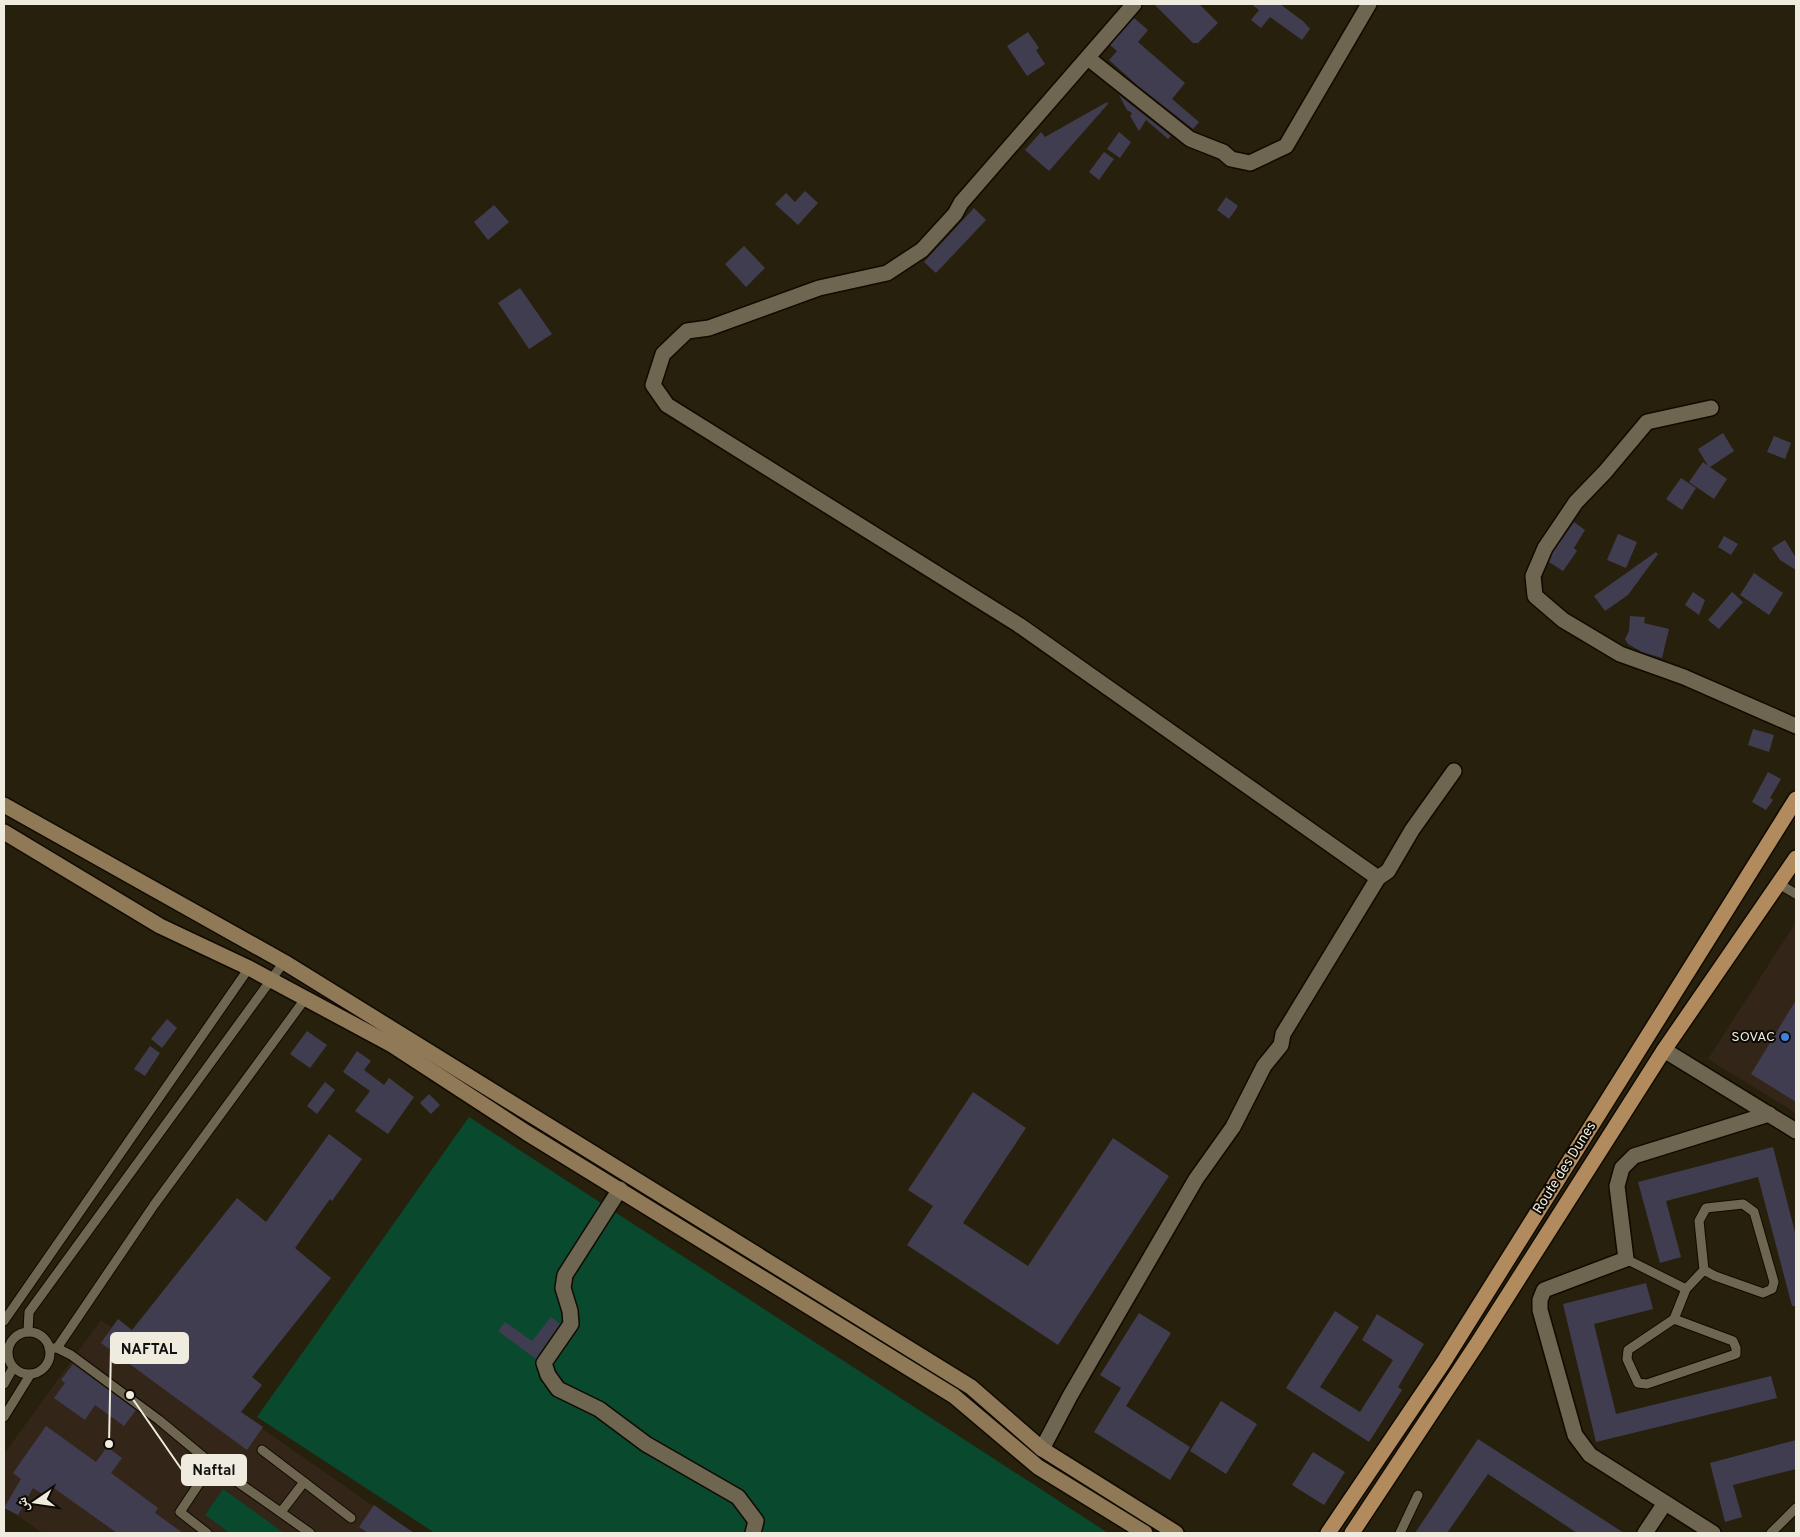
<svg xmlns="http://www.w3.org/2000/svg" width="1800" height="1537" viewBox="0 0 1800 1537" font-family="Overpass,'Noto Naskh Arabic',sans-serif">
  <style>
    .industrial { fill: #342519 }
    .green { fill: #09492e }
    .building { fill: #413d51 }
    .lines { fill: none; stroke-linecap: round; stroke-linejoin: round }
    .lane-casing { stroke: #100a00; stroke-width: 11 }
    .street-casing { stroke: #100a00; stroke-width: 18 }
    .secondary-casing { stroke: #100a00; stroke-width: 18 }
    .primary-casing { stroke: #100a00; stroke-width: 18 }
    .lane { stroke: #6e6650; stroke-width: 9 }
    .street { stroke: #6e6650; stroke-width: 15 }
    .secondary { stroke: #8f7957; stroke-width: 15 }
    .primary { stroke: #b18b5e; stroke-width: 15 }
    .shop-dot { fill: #3f7fe0; stroke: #0d0a04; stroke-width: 2 }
    .labels { text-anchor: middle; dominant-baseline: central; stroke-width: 4; stroke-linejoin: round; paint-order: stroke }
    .poi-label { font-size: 14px; fill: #f0ebdf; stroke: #0d0a04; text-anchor: end }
    .street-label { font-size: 14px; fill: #f0ebdf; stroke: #0d0a04 }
    .leader { fill: none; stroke: #f0ebdf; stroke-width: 2 }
    .callout-dot { fill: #f0ebdf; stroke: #0d0a04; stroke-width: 2 }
    .callout { fill: #f0ebdf; stroke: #f0ebdf; stroke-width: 2 }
    .callout-label { font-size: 15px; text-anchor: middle; font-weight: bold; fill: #111 }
  </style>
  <rect width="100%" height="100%" fill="#27200c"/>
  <g class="industrial">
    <path d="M1796,922V1113L1708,1059Z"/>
    <path d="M101,1320L267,1432L412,1533H42L4,1506V1454Z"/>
  </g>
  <g class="green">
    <path d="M469,1117L1108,1533H435L257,1417Z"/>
    <path d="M223,1489L284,1533H230L205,1515Z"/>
  </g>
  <g class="building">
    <path d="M1154,4H1199L1218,23L1198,43H1193Z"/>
    <path d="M1251,4H1280L1304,22L1310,29L1302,40L1270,17L1261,28L1251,20L1259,10Z"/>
    <path d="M1134,18L1148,30L1138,42L1185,83L1172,99L1199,122L1193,129L1137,85L1109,60L1117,51L1110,45Z"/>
    <path d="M1028,32L1039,48L1036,50L1045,64L1027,76L1007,46Z"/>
    <path d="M1119,95L1171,136L1168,139L1146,120L1139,131L1130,116L1132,113L1127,110Z"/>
    <path d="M1107,102L1108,104L1049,171L1025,150L1041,132L1045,137Z"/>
    <path d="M1119,132L1131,142L1120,158L1107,149Z"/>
    <path d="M1104,152L1114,159L1099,180L1089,172Z"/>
    <path d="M805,191L818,203L798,225L775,204L786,193L795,202Z"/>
    <path d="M1226,197L1238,206L1229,219L1217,210Z"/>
    <path d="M494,205L509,222L488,240L474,222Z"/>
    <path d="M974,208L986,220L936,273L924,262Z"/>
    <path d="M744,246L765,268L746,287L725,264Z"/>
    <path d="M520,288L552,334L529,349L498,303Z"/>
    <path d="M1723,433L1734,451L1710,467L1727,479L1714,499L1689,482L1703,462L1708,466L1698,449Z"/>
    <path d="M1774,436L1791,443L1785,459L1767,452Z"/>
    <path d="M1681,478L1696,488L1682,510L1666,499Z"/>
    <path d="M1574,522L1585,530L1574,548L1577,551L1563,571L1549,562L1553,552Z"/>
    <path d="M1618,534L1637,542L1626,568L1607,560Z"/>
    <path d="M1724,536L1738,544L1731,555L1718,547Z"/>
    <path d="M1785,540L1796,558V570L1780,560L1772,548Z"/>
    <path d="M1656,552L1658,554L1628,595L1605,611L1594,596Z"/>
    <path d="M1754,573L1783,593L1769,615L1740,595Z"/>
    <path d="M1693,592L1705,600L1699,615L1685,605Z"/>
    <path d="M1732,592L1743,602L1719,629L1708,620Z"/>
    <path d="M1630,616L1645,617L1644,623L1669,629L1662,658L1642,652L1628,644L1625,639L1629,631Z"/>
    <path d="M1753,729L1774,735L1769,752L1748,745Z"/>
    <path d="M1768,772L1781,779L1770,798L1773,800L1766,810L1752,802Z"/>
    <path d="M1796,1000V1102L1751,1074Z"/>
    <path d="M167,1019L177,1028L162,1048L151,1039Z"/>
    <path d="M307,1031L327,1045L310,1068L290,1054Z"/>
    <path d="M150,1046L160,1053L145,1076L134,1069Z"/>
    <path d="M357,1051L371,1061L364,1070L384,1085L389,1078L414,1097L388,1134L355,1111L370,1091L343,1072Z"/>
    <path d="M325,1082L335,1090L317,1114L307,1106Z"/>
    <path d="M973,1092L1026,1128L963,1223L1028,1266L1113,1138L1169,1176L1058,1345L907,1245L933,1206L908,1190Z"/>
    <path d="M429,1094L440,1105L431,1114L420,1103Z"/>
    <path d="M329,1134L362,1159L332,1201L330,1199L295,1248L331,1278L252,1377L262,1385L241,1412L263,1427L247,1450L101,1343L118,1319L132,1330L237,1198L266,1222Z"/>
    <path d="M1773,1147L1796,1236V1306H1792L1758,1177L1666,1201L1681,1257L1660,1263L1638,1182Z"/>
    <path d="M1646,1283L1653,1309L1594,1324L1616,1414L1771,1376L1777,1398L1596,1442L1563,1304Z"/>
    <path d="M1335,1311L1359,1327L1320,1387L1360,1412L1393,1360L1362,1340L1377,1314L1424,1344L1398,1387L1402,1390L1369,1442L1286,1388Z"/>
    <path d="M1139,1313L1171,1333L1126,1406L1190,1447L1170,1480L1094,1432L1121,1388L1100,1375Z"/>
    <path d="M551,1317L560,1324L536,1359L498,1331L505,1322L532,1341Z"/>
    <path d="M73,1364L136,1410L124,1426L95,1405L85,1420L54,1398L65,1383L61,1380Z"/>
    <path d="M1221,1401L1257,1424L1226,1474L1190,1451Z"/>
    <path d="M46,1426L96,1462L107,1447L122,1458L111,1473L158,1508L155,1513L183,1533H117L51,1486L44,1495L33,1488L18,1515L4,1508L21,1479L13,1473Z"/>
    <path d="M1478,1439L1624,1533H1577L1488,1474L1447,1533H1415Z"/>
    <path d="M1796,1440V1469L1733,1485L1742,1517L1725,1522L1710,1463Z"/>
    <path d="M1313,1452L1345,1472L1324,1505L1292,1485Z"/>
    <path d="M374,1505L392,1518L414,1533H368L359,1527Z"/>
  </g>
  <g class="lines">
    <defs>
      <g id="lane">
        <path d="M1779,884L1796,894"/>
        <path d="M1626,1259L1686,1289L1704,1270L1699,1221L1706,1208L1743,1204L1754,1212L1774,1282L1772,1289L1763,1293L1715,1276L1704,1270"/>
        <path d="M1674,1319L1733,1341L1736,1348V1354L1647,1384L1638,1383L1627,1359L1628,1350L1674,1319L1686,1289"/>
        <path d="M4,1321L249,968"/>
        <circle cx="29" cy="1353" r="21"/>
        <path d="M28,1332L29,1312L284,962"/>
        <path d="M49,1348H57L71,1355L159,1420L212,1464"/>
        <path d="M57,1348L154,1205L305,999"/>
        <path d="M4,1384L13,1368"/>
        <path d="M4,1417L30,1375"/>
        <path d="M262,1450L304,1482L281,1512"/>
        <path d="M304,1482L351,1518"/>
        <path d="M207,1533L180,1512L212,1464L310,1533"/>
        <path d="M1400,1533L1418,1495"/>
        <path d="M1771,1533L1796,1508"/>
      </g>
      <g id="street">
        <path d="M1134,4L961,203L955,214L922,250L887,273L819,288L709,328L687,331L663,354L653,385L667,405L1019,625L1378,878"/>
        <path d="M1088,58L1190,139L1223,152L1231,159L1250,163L1286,146L1369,4"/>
        <path d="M1711,408L1647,422L1605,472L1576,502L1545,548L1533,576L1535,596L1563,620L1620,654L1684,677L1796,726"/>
        <path d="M1664,1050L1796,1131"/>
        <path d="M620,1189L565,1275L563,1288L570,1311L571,1324L544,1363L548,1375L558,1389L599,1409L646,1444L738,1497L756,1521L753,1533"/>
        <path d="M1042,1449L1070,1396L1196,1179L1233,1127L1264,1066L1281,1045L1283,1034L1378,878L1388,871L1412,830L1454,771"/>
        <path d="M1645,1533L1665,1503"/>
        <path d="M1713,1533L1590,1455L1575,1435L1540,1310V1300L1544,1290L1626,1259L1617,1186L1622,1168L1634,1156L1769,1114"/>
      </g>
      <g id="secondary">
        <path d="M4,805L284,962L971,1387L1042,1449L1176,1533"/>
        <path d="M4,832L160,926L249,968L392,1045L527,1133L954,1396L1038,1467L1145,1533"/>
      </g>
      <g id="primary">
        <path d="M1328,1533L1443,1363L1796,799"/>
        <path d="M1352,1533L1477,1344L1664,1050L1796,858"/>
      </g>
    </defs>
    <use href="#lane" class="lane-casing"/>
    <use href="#street" class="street-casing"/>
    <use href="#secondary" class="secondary-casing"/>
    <use href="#primary" class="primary-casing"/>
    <use href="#lane" class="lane"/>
    <use href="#street" class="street"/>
    <use href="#secondary" class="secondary"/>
    <use href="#primary" class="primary"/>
  </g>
  <circle class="shop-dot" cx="1785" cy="1037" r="5"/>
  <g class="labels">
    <g class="poi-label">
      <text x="1775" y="1037">SOVAC</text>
    </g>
    <g class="street-label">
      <text transform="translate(1565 1168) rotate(-58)">Route des Dunes</text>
    </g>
  </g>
  <path class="leader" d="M109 1444L111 1348M130 1395L182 1470"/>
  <g class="callout-dot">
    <circle cx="109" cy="1444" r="5"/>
    <circle cx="130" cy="1395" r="5"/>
  </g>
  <g class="callout">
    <rect x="111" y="1333" width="77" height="30" rx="5"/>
    <rect x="182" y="1455" width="64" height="30" rx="5"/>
  </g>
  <g class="callout-label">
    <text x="149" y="1354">NAFTAL</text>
    <text x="214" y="1475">Naftal</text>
  </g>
  <rect width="1800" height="1537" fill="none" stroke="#f0ebdf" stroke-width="10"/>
  <g transform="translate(35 1502) rotate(257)" stroke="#0d0a04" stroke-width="4" paint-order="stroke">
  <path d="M0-4L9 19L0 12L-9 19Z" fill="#f0ebdf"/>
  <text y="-8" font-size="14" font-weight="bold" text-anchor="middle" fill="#f0ebdf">ش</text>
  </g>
</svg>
